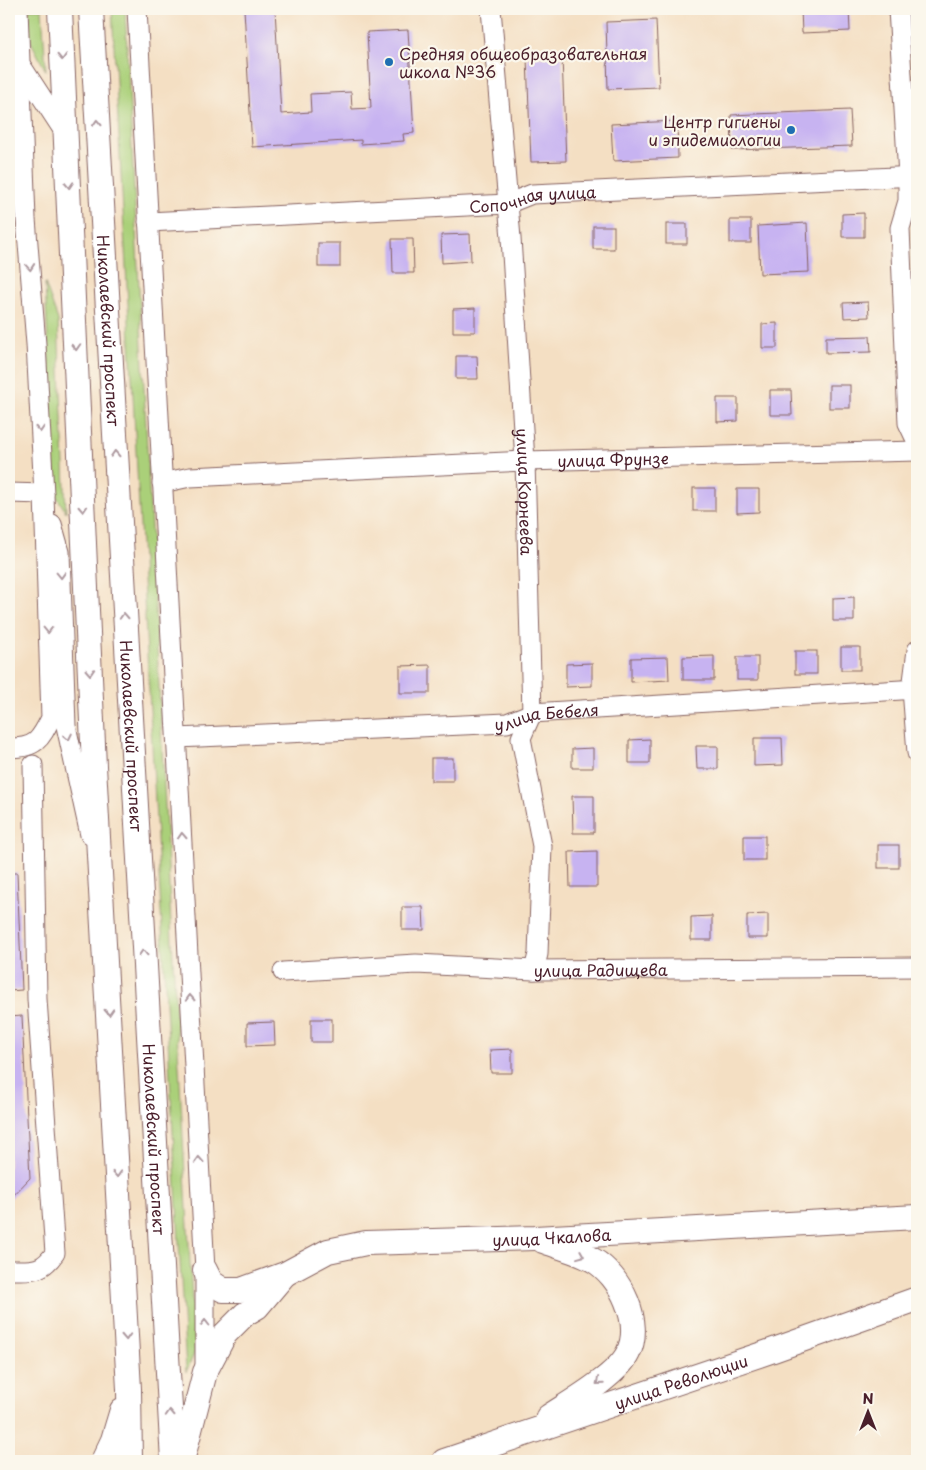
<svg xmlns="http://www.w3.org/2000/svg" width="926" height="1470" viewBox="0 0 926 1470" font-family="'Playpen Sans',sans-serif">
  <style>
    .green { fill: #aad079; stroke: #7a7852 }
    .building { fill: #c7b3f1 }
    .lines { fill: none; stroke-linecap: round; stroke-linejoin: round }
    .minor-casing { stroke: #866260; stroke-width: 21 }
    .major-casing { stroke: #866260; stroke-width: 26 }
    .minor { stroke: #fff; stroke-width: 19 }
    .major { stroke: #fff; stroke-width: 24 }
    .oneway { stroke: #ae9aa0 }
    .poi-dot { fill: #1f6fb2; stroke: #fbf7ec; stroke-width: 2 }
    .labels { text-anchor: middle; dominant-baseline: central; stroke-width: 4.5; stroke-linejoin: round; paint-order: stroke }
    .poi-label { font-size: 16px; fill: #4a1f2b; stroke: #fbf7ec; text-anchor: start }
    .street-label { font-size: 16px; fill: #4a1f2b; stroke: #fbf7ec }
  </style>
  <rect width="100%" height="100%" fill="#fbf7ec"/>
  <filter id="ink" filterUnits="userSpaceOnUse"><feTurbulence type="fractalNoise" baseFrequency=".02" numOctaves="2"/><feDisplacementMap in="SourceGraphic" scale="10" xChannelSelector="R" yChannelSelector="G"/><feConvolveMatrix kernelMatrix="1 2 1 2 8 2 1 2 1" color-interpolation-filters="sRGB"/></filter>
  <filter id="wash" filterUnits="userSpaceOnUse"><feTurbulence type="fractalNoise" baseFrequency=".0096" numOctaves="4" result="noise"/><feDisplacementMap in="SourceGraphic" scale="20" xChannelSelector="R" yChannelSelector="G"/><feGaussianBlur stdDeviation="1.12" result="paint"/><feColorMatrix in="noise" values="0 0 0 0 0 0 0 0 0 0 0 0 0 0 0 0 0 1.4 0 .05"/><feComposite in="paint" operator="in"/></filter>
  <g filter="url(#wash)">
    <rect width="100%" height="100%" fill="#f4dfc3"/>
    <g class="green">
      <path d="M29,9H42L46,71L30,40Z"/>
      <path d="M112,9H125L170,905L195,1352L186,1372Z"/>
      <path d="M45,283L58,320L66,512L55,494Z"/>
    </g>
    <g id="blocks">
      <g class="building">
        <path d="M244,9H275L281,114L311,112L310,94L351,92L352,109L371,108L367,32L408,30L414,133L403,134L404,141L361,144V140L252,147Z"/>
        <path d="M602,9H627V10L602,11Z"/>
        <path d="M801,9H849L850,31L802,33Z"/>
        <path d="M656,20L659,87L608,89L606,22Z"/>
        <path d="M562,57L566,161L531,162L527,58Z"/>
        <path d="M850,110L852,146L732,150L731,115Z"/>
        <path d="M677,121L678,158L613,161L611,124Z"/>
        <path d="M864,213V237H842V214Z"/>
        <rect x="730" y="220" width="21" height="23"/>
        <path d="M807,223L809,272L760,274L758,226Z"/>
        <rect x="666" y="224" width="21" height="20"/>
        <rect x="593" y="226" width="21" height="23"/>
        <path d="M470,234L471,261L442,263L441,235Z"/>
        <path d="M392,239H413L414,273H393Z"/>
        <rect x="318" y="243" width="22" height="24"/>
        <path d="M868,302L869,317L844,318L843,303Z"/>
        <path d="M475,308V332H453V309Z"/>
        <path d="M777,323V348H762V324Z"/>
        <path d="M870,336L871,352L826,353V337Z"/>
        <path d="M456,356H477L478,379H456Z"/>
        <rect x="829" y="385" width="21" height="23"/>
        <path d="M770,390H791L792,415H770Z"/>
        <path d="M717,398H738V421L717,422Z"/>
        <rect x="693" y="488" width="22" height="23"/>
        <path d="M737,489H759V512L737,513Z"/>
        <path d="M854,597V621H833V598Z"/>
        <rect x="841" y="647" width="19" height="23"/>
        <rect x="795" y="651" width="22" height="23"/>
        <path d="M714,656V680H683V657Z"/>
        <path d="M668,657L669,680L631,682V658Z"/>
        <rect x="737" y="657" width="21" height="23"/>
        <path d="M592,663V686L566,687V664Z"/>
        <path d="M430,665V693H400V666Z"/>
        <path d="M754,738H782L783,765L754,766Z"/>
        <path d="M650,739V763H629V740Z"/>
        <path d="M696,746H718V769H697Z"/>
        <path d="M593,748V768H572V749Z"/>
        <rect x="431" y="758" width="22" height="23"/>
        <path d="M572,796H594V833H573Z"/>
        <rect x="744" y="836" width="21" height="24"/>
        <rect x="878" y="845" width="21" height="23"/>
        <path d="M597,851V887H570L569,852Z"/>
        <path d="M9,873H17L22,990L9,991Z"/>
        <path d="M402,907H423L424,930H402Z"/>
        <path d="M768,914V938H747V915Z"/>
        <path d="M712,916V940H691V917Z"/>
        <path d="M22,1016L30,1178L9,1200V1017Z"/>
        <rect x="311" y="1019" width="21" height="23"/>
        <path d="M274,1022L275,1045L247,1046V1023Z"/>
        <path d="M512,1049V1073H491L490,1050Z"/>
      </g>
    </g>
  </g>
  <g filter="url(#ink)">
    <use href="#blocks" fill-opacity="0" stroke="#866260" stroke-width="1"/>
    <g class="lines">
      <defs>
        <g id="minor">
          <path d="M137,9L205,1270V1370"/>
          <path id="s1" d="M491,9L511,238L525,461L532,713L521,738L542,846L538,954L534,970"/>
          <path d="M898,9L908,176V201L900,228L908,423L917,442"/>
          <path d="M22,67L67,136"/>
          <path id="s2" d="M148,222L507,204L532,194L917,176"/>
          <path id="s3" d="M162,483L190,477L525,461L917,451"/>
          <path d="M9,493L44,494"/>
          <path d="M52,524L60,552L66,726L90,835"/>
          <path d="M917,650L912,689L917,753"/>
          <path id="s4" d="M177,738L507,723L532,713L917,689"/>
          <path d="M9,748C36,748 40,740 51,718L44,494L36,344L26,219L18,9"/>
          <path id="s5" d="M283,972L416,964L534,970L917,967"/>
          <path d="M9,1270C32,1270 41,1273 55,1253L37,999L33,765"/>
        </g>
        <g id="major">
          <path d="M60,9L94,766L129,1389L130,1461"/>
          <path id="s6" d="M91,9L173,1461"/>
          <path d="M543,1241C560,1247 578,1252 593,1260C621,1276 643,1323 628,1353C617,1376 569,1403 548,1417"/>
          <path id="s7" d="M205,1270L211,1282L223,1290H241L285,1274L328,1251L366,1243L535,1238L917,1217"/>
          <path d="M103,1461L113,1440L122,1410"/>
          <path d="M182,1461L205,1372L225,1334L245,1314L257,1307L284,1275"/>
          <path id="s8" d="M444,1461L768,1352L917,1299"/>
        </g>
      </defs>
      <use href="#minor" class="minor-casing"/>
      <use href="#major" class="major-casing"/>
      <use href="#minor" class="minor"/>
      <use href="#major" class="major"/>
    </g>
    <defs><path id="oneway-chevron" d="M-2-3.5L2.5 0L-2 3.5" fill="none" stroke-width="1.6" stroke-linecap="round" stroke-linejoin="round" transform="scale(1.25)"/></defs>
    <g class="oneway">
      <use href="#oneway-chevron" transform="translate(62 57) rotate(87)"/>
      <use href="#oneway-chevron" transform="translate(97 123) rotate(-93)"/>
      <use href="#oneway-chevron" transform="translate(69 185) rotate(87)"/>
      <use href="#oneway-chevron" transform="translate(30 267) rotate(85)"/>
      <use href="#oneway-chevron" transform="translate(76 347) rotate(87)"/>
      <use href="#oneway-chevron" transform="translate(40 429) rotate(87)"/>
      <use href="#oneway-chevron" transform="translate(115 454) rotate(-93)"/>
      <use href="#oneway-chevron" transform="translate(83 509) rotate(87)"/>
      <use href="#oneway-chevron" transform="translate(61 575) rotate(88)"/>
      <use href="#oneway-chevron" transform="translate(124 616) rotate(-93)"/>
      <use href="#oneway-chevron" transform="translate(48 630) rotate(88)"/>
      <use href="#oneway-chevron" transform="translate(90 672) rotate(87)"/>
      <use href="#oneway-chevron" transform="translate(68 737) rotate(78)"/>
      <use href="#oneway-chevron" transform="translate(182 836) rotate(-93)"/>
      <use href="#oneway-chevron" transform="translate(143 953) rotate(-93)"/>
      <use href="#oneway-chevron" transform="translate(190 998) rotate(-93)"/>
      <use href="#oneway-chevron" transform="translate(109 1012) rotate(87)"/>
      <use href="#oneway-chevron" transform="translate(199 1160) rotate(-93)"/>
      <use href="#oneway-chevron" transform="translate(117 1174) rotate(87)"/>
      <use href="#oneway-chevron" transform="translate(581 1255) rotate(22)"/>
      <use href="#oneway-chevron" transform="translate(205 1323) rotate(-90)"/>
      <use href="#oneway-chevron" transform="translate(126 1337) rotate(87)"/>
      <use href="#oneway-chevron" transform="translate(599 1382) rotate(141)"/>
      <use href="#oneway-chevron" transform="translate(170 1413) rotate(-93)"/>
    </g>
  </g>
  <g class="poi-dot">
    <circle cx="389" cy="62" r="5"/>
    <circle cx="791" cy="130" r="5"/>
  </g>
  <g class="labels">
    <g class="poi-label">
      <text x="399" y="53">Средняя общеобразовательная<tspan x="399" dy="18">школа №36</tspan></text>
      <text x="781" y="121" text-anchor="end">Центр гигиены<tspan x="781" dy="18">и эпидемиологии</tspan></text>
    </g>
    <g class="street-label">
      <text stroke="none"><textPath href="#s2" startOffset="386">Сопочная улица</textPath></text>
      <text stroke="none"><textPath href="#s6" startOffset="322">Николаевский проспект</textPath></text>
      <text stroke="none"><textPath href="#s3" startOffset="452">улица Фрунзе</textPath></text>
      <text stroke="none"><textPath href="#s1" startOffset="484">улица Корнеева</textPath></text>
      <text stroke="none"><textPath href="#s4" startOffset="371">улица Бебеля</textPath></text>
      <text stroke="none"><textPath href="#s6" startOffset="728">Николаевский проспект</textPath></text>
      <text stroke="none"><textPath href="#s5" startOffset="318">улица Радищева</textPath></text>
      <text stroke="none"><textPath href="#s6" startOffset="1132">Николаевский проспект</textPath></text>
      <text stroke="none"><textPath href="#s7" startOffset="366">улица Чкалова</textPath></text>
      <text stroke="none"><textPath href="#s8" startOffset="250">улица Революции</textPath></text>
    </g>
  </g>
  <rect width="926" height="1470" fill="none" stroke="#fbf7ec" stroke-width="30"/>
  <g transform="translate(868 1412)" stroke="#fbf7ec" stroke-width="4" paint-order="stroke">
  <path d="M0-4L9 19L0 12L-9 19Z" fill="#4a1f2b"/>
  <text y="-8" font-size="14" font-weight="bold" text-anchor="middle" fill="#4a1f2b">N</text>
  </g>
</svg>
